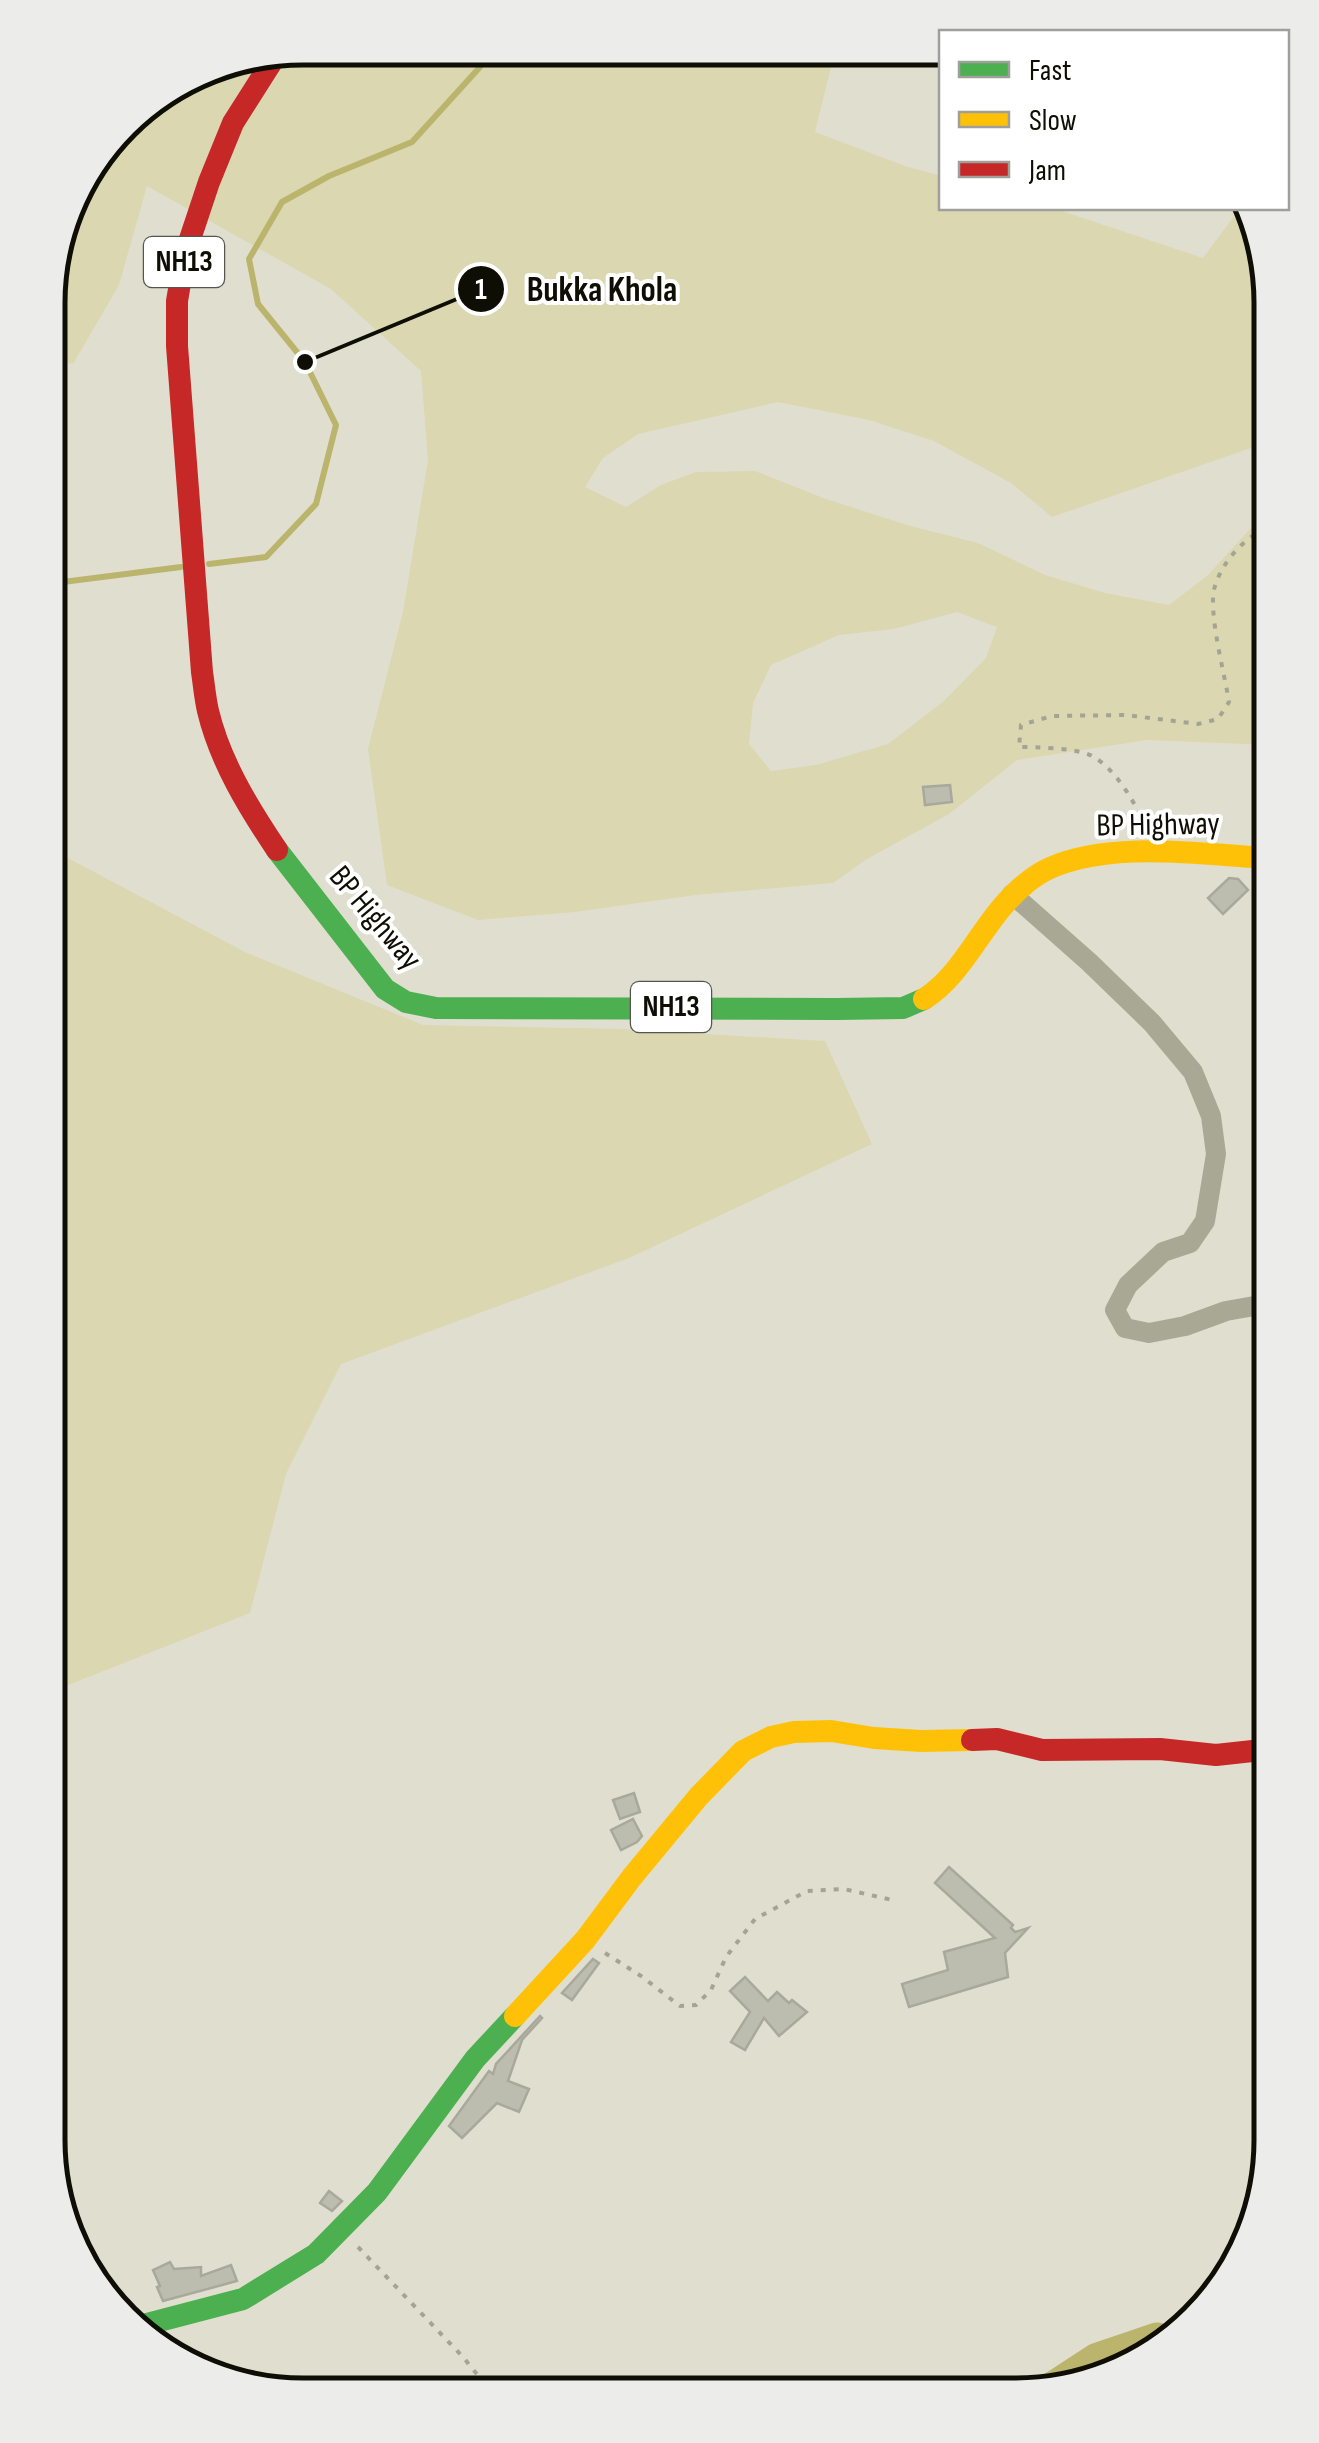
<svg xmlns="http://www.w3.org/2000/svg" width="1319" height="2443" viewBox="0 0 1319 2443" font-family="'Sofia Sans Condensed',sans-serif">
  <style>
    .green { fill: #dad7b1; fill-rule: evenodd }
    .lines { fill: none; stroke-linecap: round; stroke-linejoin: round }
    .stream { stroke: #bbb46c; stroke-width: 6 }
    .river { stroke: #bbb46c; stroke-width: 35 }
    .building { fill: #bcbcaf; stroke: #a9a89c; stroke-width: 2.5 }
    .path { stroke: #a4a494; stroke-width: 4; stroke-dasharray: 5 8; stroke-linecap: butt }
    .street { stroke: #a9a895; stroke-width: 20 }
    .fast { stroke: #4caf50; stroke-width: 22 }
    .slow { stroke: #ffc107; stroke-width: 22 }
    .jam { stroke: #c62828; stroke-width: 22 }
    .labels { text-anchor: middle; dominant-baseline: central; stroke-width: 8; stroke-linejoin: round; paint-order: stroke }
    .shield { fill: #fff; stroke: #565650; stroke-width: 2.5 }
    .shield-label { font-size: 30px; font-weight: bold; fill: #0e0e05 }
    .street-label { font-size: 32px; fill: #0e0e05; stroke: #fff }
    .rim { fill: none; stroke: #0e0e05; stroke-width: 5 }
    .leader { fill: none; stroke: #0e0e05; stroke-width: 4 }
    .callout-dot { fill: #0e0e05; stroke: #fff; stroke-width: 4 }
    .mark-label { font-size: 30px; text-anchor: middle; font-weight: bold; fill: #fff }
    .callout-label { font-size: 35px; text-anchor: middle; font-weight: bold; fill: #0e0e05; stroke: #fff; stroke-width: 8; stroke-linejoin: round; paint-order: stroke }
  </style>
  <rect width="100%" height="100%" fill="#e0dfcf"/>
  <g class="green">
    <path d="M303,48L835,51L815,132L905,166L941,176L942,208H1053L1203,258L1240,208H1249L1258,220L1271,303V441L1052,517L1011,483L934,441L869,420L778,402L638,434L603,458L585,487L626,507L661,485L696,472L755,471L826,499L910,526L978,543L1045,575L1105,593L1169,605L1208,575L1251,528L1271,525V745L1147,740L1017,760L949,814L867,859L833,883L695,895L575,912L478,920L387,885L368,749L403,612L428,460L421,371L331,289L147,186L119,285L73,364L50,360V270L74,189L134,111L206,67ZM957,612L997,627L986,658L944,701L888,744L816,765L771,771L749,744L753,703L771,665L839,635L894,629Z"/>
    <path d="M49,848L245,952L423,1025L621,1029L825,1041L872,1144L629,1258L341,1364L286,1474L250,1613L48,1693Z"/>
  </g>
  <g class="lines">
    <g class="stream">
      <path d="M209,564L266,557L316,504L336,425L305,362L258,304L249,259L282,202L329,176L412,142L480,67L484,49"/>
      <path d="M49,580L55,583L181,567"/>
    </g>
    <path class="river" d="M1052,2390L1098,2360L1157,2340"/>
  </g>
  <g class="building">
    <path d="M950,785L952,802L925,805L923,787Z"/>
    <path d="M1229,878L1238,879L1248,890L1223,914L1208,898Z"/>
    <path d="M634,1793L640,1812L620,1819L613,1800Z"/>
    <path d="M633,1819L642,1836L637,1842L621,1850L611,1830Z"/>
    <path d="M949,1867L1013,1925L1011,1928L1015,1932L1028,1928L1005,1953L1008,1977L909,2007L902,1984L948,1970L944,1952L995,1938L935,1883Z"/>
    <path d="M593,1959L599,1963L572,2000L562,1993Z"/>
    <path d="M745,1977L768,2001L777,1992L789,2003L792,2000L807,2012L779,2036L764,2018L745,2050L731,2042L750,2012L730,1991Z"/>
    <path d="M540,2016L542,2018L522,2040L508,2081L529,2089L519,2112L497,2103L462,2138L449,2126L489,2071L493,2074L496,2064Z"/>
    <path d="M329,2191L342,2201L332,2211L320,2203Z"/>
    <path d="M170,2262L174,2269L201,2267V2276L231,2265L237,2281L163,2301L157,2287L160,2286L153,2270Z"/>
  </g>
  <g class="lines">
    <g class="path">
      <path d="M1146,827C1135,803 1116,769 1092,756C1078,748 1036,747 1019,747L1021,725L1052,716L1126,715L1198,724L1218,719L1229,702C1225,675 1207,610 1215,586C1224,558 1246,537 1271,525"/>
      <path d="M605,1953L641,1976L680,2006L696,2005L711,1990L726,1957L755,1919L807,1891L844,1889L892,1900"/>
      <path d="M358,2247L463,2357L493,2394"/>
    </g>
    <path class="street" d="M1012,894L1089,962L1152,1023L1193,1072L1211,1116L1216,1154L1205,1221L1190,1243L1163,1252L1128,1285L1115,1310L1125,1328L1149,1333L1185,1326L1226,1311L1271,1303"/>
    <g class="fast">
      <path d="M277,850L385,989L406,1002L436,1008L837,1009L903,1008L924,999"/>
      <path d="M132,2328L243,2299L316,2254L377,2192L475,2059L515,2016"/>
    </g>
    <g class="slow">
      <path d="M924,999C958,978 977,936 1003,906C1016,891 1032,876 1050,868C1113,840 1204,855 1271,858"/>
      <path d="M515,2016L585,1940L632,1877L699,1796L743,1751L771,1737L794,1732L831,1731L874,1738L921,1741L972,1740"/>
    </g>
    <g class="jam">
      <path d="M277,850C248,807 220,761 208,711C205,698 204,685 202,672L177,346V301L185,254L209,182L233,123L278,52"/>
      <path d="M972,1740L997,1739L1042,1750L1160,1749L1216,1755L1271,1749"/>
    </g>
  </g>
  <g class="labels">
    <g class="shield">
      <rect x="144" y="237" width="80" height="50" rx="8"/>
      <rect x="631" y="982" width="80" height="50" rx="8"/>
    </g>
    <g class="shield-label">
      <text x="184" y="262">NH13</text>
      <text x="671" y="1007">NH13</text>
    </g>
    <g class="street-label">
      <text transform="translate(1158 825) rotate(-1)">BP Highway</text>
      <text transform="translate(375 918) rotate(50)">BP Highway</text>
    </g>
  </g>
  <path d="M0 0H1319V2443H0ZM303 65H1016A238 238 0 0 1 1254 303V2140A238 238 0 0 1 1016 2378H303A238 238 0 0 1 65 2140V303A238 238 0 0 1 303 65Z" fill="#ececeb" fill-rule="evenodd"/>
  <path class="rim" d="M303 65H1016A238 238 0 0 1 1254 303V2140A238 238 0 0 1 1016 2378H303A238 238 0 0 1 65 2140V303A238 238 0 0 1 303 65Z"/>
  <path class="leader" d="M305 362L481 289"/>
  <g class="callout-dot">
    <circle cx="305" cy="362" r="10"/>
    <circle cx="481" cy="289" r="25"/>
  </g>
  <g class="mark-label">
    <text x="481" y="299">1</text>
  </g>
  <g class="callout-label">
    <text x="602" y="301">Bukka Khola</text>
  </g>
  <rect x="939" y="30" width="350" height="180" fill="#ffffff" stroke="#9f9f9b" stroke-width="2.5"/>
  <rect x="959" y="62" width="50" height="15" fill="#4caf50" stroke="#9f9f9b" stroke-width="2.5"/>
  <text x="1029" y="80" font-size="30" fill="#0e0e05">Fast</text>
  <rect x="959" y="112" width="50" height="15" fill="#ffc107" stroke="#9f9f9b" stroke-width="2.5"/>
  <text x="1029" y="130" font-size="30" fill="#0e0e05">Slow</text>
  <rect x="959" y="162" width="50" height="15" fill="#c62828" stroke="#9f9f9b" stroke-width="2.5"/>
  <text x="1029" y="180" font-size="30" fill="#0e0e05">Jam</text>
</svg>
